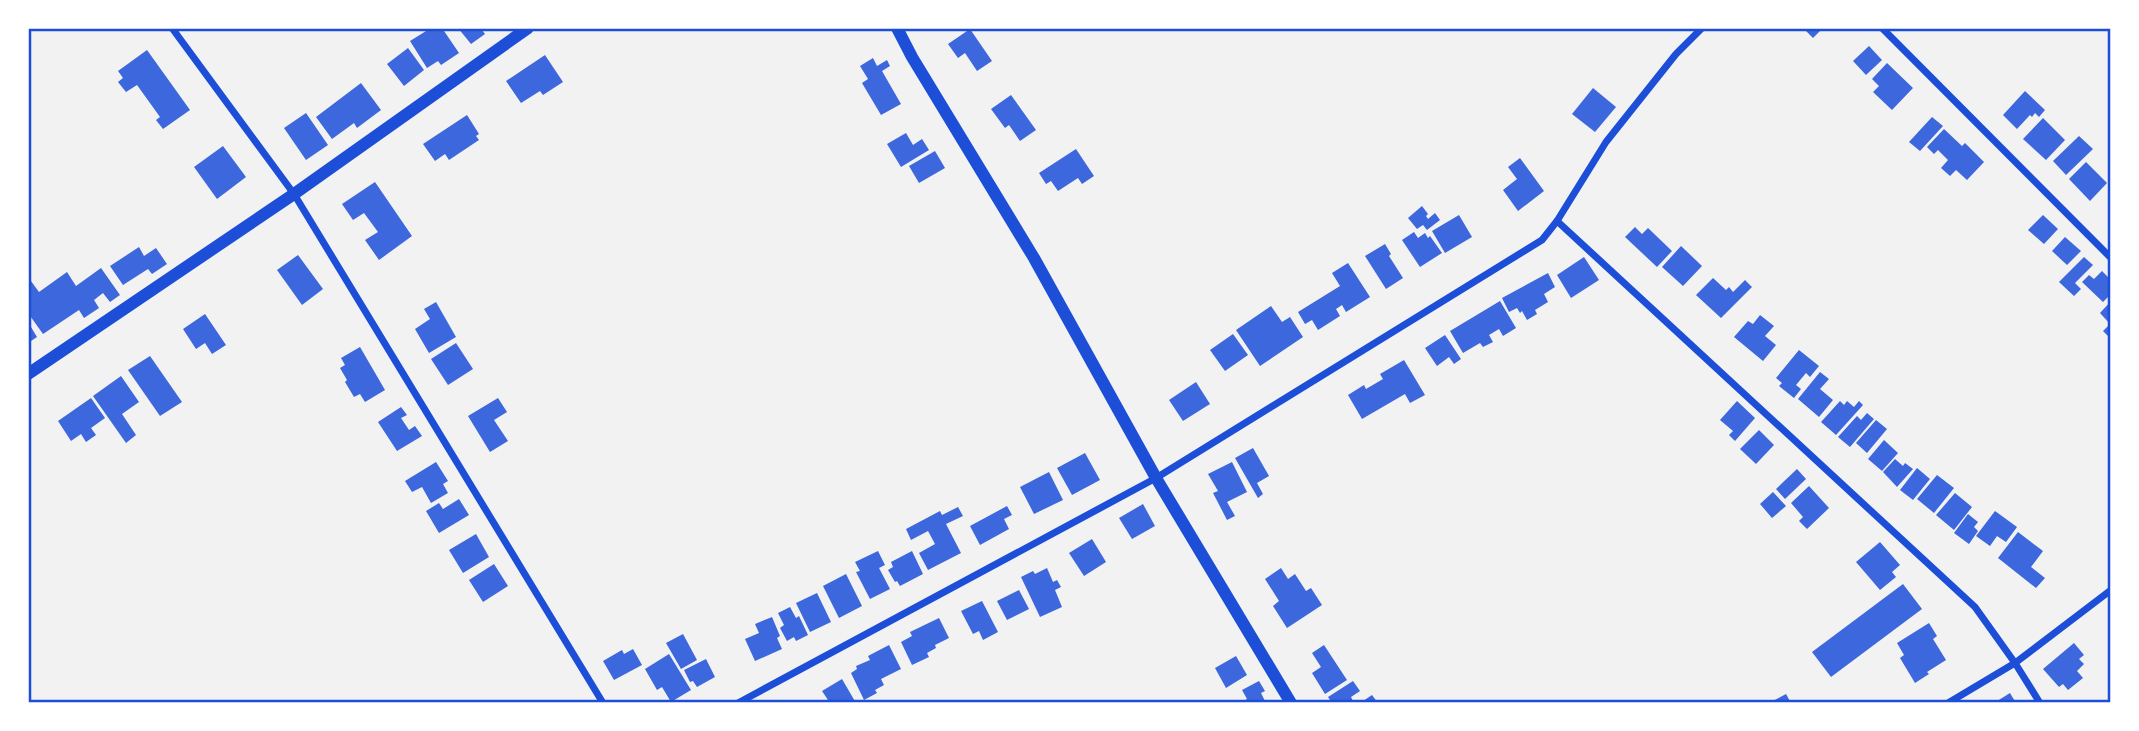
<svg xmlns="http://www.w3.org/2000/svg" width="2139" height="731" viewBox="0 0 2139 731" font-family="Roboto,sans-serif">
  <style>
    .building { fill: #3d67dc }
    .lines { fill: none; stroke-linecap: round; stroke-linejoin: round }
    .minor { stroke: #1d4ed8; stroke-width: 7 }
    .tertiary { stroke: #1d4ed8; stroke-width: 12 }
    .neatline { fill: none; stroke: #1d4ed8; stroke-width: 2.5 }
  </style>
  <rect width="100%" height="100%" fill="#f2f2f2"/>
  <g class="building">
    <path d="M431,28H442L459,53L441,65L438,61L427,68L410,41Z"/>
    <path d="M458,28H485L482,30L485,34L471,44Z"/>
    <path d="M1803,28H1823L1813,38Z"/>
    <path d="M970,29L992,61L977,71L965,53L958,58L948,44Z"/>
    <path d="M1869,46L1882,60L1866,75L1853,61Z"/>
    <path d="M408,48L424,70L404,86L387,64Z"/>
    <path d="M147,50L190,110L163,129L156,120L160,117L137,85L126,92L118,82L123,78L118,71Z"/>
    <path d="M545,55L563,82L543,95L540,91L521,103L506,81Z"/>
    <path d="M873,58L877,66L887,60L890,66L882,71L901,104L881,115L862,83L868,79L860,66Z"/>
    <path d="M1887,63L1913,88L1892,110L1873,92L1879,86L1872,79Z"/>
    <path d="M361,83L381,110L357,128L354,123L332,139L316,117Z"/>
    <path d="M1593,88L1616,107L1595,132L1572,114Z"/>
    <path d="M2025,91L2045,110L2039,117L2035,113L2032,117L2030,115L2017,129L2003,115Z"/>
    <path d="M1011,95L1036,130L1020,141L1009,125L1005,128L991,109Z"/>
    <path d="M306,113L328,145L306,160L284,128Z"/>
    <path d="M467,115L479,134L476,136L479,140L449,160L445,154L435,161L423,144Z"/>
    <path d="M1932,117L1943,126L1920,151L1909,142Z"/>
    <path d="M2043,118L2065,140L2046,160L2023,139Z"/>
    <path d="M1944,129L1962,146L1965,143L1984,162L1967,180L1956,170L1950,176L1941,168L1948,160L1938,150L1934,154L1927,147Z"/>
    <path d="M906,133L913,145L922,139L929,150L901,167L887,144Z"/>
    <path d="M2079,136L2093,149L2066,175L2053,161Z"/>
    <path d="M223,146L246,177L217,199L194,167Z"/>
    <path d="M1076,149L1094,176L1082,184L1078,178L1058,191L1051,181L1046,184L1039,173Z"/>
    <path d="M935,151L945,168L919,183L909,166Z"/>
    <path d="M1520,158L1544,191L1518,211L1503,190L1517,179L1508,167Z"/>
    <path d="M2086,162L2107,183L2090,201L2069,179Z"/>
    <path d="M375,182L412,236L379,260L365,240L378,232L364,213L353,220L342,204Z"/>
    <path d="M1422,206L1428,214L1426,216L1428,219L1435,213L1440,220L1427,230L1423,225L1417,229L1408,218Z"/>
    <path d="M1459,215L1472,237L1445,253L1432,231Z"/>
    <path d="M2043,215L2058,229L2044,244L2028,230Z"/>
    <path d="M1635,227L1642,234L1648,228L1672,251L1657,267L1625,237Z"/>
    <path d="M1414,232L1418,238L1425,233L1428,238L1430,236L1442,253L1420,267L1402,240Z"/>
    <path d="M2065,237L2081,251L2067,265L2052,251Z"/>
    <path d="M1385,244L1391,254L1389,256L1403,278L1386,289L1365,256Z"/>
    <path d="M1681,246L1702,266L1683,286L1662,267Z"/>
    <path d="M139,247L144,256L156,248L167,264L152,274L148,269L123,285L110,266Z"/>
    <path d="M298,255L323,289L302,305L277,270Z"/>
    <path d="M1584,257L1599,280L1571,298L1557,275Z"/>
    <path d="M2084,257L2093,265L2075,283L2081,289L2074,296L2059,282Z"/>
    <path d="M1348,263L1370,297L1346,312L1342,305L1336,309L1340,316L1318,330L1312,320L1305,324L1298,312L1340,286L1332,273Z"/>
    <path d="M101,268L120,295L110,302L103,293L94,300L99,308L84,318L79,310L43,334L28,313V277L39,292L67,272L76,286Z"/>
    <path d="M2102,271L2111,280V294L2103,302L2082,282L2089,275L2094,279Z"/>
    <path d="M1548,273L1555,287L1544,294L1548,302L1535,310L1537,314L1527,320L1522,311L1520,313L1517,308L1509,312L1502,298Z"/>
    <path d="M1713,278L1726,290L1729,287L1733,292L1745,280L1752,287L1721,318L1696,295Z"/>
    <path d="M1500,301L1516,328L1503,336L1499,329L1489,335L1493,342L1483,347L1480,343L1463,353L1450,331Z"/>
    <path d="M2111,301V335L2109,337L2103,331L2110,324L2100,313Z"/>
    <path d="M436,302L456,337L429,353L415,329L430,319L424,309Z"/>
    <path d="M1271,306L1282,322L1290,317L1303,337L1260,366L1236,330Z"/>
    <path d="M205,314L226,345L212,354L205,343L196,349L183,329Z"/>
    <path d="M1760,315L1774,326L1765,336L1776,345L1763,361L1734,337L1748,321L1753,324Z"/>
    <path d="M28,322L37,337L28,343Z"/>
    <path d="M1233,334L1248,355L1225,371L1210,350Z"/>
    <path d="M1445,335L1461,359L1454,364L1449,357L1437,366L1425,348Z"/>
    <path d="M456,343L473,369L448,385L431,359Z"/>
    <path d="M360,347L385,390L365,402L360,394L354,397L345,382L347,380L340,368L345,365L341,358Z"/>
    <path d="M1799,350L1819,366L1810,377L1806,373L1796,385L1801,389L1794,398L1779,386L1782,383L1776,378Z"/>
    <path d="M150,356L182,402L160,416L128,370Z"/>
    <path d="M1404,360L1425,395L1410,403L1405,394L1362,419L1348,395L1364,385L1366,389L1383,379L1380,374Z"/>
    <path d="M1820,372L1829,379L1820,389L1833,400L1819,417L1798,399Z"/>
    <path d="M121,376L139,402L122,414L136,435L126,443L93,396Z"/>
    <path d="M1196,382L1210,404L1183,421L1169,400Z"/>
    <path d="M91,398L105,418L91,428L96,435L86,442L81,434L71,441L58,421Z"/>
    <path d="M498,398L507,412L494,420L508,441L490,452L468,416Z"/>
    <path d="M1737,401L1755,418L1735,441L1729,435L1733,431L1720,420Z"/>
    <path d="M1840,401L1844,405L1847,401L1854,407L1859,401L1863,405L1836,435L1821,422Z"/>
    <path d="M401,407L407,415L401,418L409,430L415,426L422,436L397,451L378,422Z"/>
    <path d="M1867,413L1874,419L1850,447L1838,437L1857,416L1861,420Z"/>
    <path d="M1876,420L1887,429L1867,453L1856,443Z"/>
    <path d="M1759,430L1774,445L1756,464L1740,449Z"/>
    <path d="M1884,440L1898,453L1882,471L1868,459Z"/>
    <path d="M1253,448L1269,476L1257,483L1263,494L1258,498L1235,458Z"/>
    <path d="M1085,453L1100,480L1072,495L1057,468Z"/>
    <path d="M1895,459L1903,466L1905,463L1913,469L1897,487L1883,472Z"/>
    <path d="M436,462L448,481L443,484L448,493L431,503L422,487L412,492L405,481Z"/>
    <path d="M1232,462L1247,492L1227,502L1235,516L1227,520L1213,493L1218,491L1208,474Z"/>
    <path d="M1917,468L1930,479L1913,500L1900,490Z"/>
    <path d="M1797,469L1806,479L1785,499L1776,489Z"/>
    <path d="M1049,472L1063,500L1034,514L1020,487Z"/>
    <path d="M1937,475L1954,488L1934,513L1917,499Z"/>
    <path d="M1809,486L1829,508L1807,529L1799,521L1803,517L1791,503Z"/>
    <path d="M1773,492L1786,506L1772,518L1760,504Z"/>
    <path d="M1955,493L1972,507L1954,530L1936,515Z"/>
    <path d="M459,499L469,515L439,533L426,511L439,503L443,509Z"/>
    <path d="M1143,504L1155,526L1132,539L1119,518Z"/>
    <path d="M1007,506L1012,515L1004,519L1009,529L980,545L970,526Z"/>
    <path d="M958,507L963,516L946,524L961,553L928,570L919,553L935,544L928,531L911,540L906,529L940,511L942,515Z"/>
    <path d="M1995,511L2017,527L2006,542L1997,536L1990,546L1976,536Z"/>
    <path d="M1968,514L1978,522L1974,527L1978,531L1969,544L1954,533Z"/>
    <path d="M2018,532L2043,551L2031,567L2045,578L2036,588L1998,558Z"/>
    <path d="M476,534L489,557L463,573L449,550Z"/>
    <path d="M1092,539L1106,562L1084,576L1069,553Z"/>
    <path d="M1880,542L1900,565L1892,572L1896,577L1880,590L1856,562Z"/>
    <path d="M878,551L885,565L879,568L890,589L870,599L856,572L860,571L855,562Z"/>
    <path d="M912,551L923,574L900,586L897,581L895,582L888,570L893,567L891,562Z"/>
    <path d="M494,564L508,586L483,602L469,580Z"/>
    <path d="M1047,568L1053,582L1057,580L1061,587L1055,590L1062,607L1040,617L1021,577L1033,571L1035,574Z"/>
    <path d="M1281,568L1288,579L1295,574L1306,591L1311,588L1322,605L1287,628L1273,606L1279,601L1265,579Z"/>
    <path d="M846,574L862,606L839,618L823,586Z"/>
    <path d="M1903,584L1922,609L1831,677L1812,652Z"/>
    <path d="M1019,590L1029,609L1007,620L997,601Z"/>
    <path d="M817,593L831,622L810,632L796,603Z"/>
    <path d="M982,601L998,632L983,640L979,631L973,634L961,611Z"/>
    <path d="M790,607L796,618L799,616L808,635L796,641L794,637L787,641L780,628L784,625L778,613Z"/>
    <path d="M772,617L780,636L777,638L782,649L755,661L745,639L759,633L755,624Z"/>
    <path d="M939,618L949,638L935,645L936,648L927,653L929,657L912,665L901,642L912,636L910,632Z"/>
    <path d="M1929,623L1937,636L1933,639L1946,660L1927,672L1929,674L1915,683L1900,658L1904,655L1897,643Z"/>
    <path d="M683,634L697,660L681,669L666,643Z"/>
    <path d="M2074,643L2084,655L2079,659L2084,664L2077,671L2083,678L2068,690L2063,684L2059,687L2043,669Z"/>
    <path d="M889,645L901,669L881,679L884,685L875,690L877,693L864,700L851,673L857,669L856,666L870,660L868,656Z"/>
    <path d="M1324,645L1347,680L1325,694L1312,673L1321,667L1312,653Z"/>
    <path d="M633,649L642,665L614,680L603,661L622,650L624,654Z"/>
    <path d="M669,654L691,690L671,702L662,687L657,690L645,669Z"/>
    <path d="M1236,656L1247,675L1226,688L1215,668Z"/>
    <path d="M706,659L715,677L697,687L693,681L690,682L684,670Z"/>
    <path d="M842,679L856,703H830L822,691Z"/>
    <path d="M1259,681L1265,691L1261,693L1266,703H1240L1247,699L1242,690Z"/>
    <path d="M1353,681L1360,691L1351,697L1354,703H1332L1328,697Z"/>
    <path d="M2010,693L2016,703H1994Z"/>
    <path d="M1786,694L1791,703H1769Z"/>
    <path d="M1372,695L1378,703H1360Z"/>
  </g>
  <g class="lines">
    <g class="minor">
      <path d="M172,28L294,194L603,703"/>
      <path d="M1882,28L2111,258"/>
      <path d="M1557,221L1975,607L2015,663L2040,703"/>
      <path d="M738,703L1156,478L1542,240L1557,221L1606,142L1676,54L1702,28"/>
      <path d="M1948,703L2015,663L2111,590"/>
    </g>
    <g class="tertiary">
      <path d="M897,28L912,57L1034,258L1156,478L1291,703"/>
      <path d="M28,374L294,194L528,28"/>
    </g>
  </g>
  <rect width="2139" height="731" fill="none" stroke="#ffffff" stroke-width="60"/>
  <rect x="30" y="30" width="2079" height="671" class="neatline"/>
</svg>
